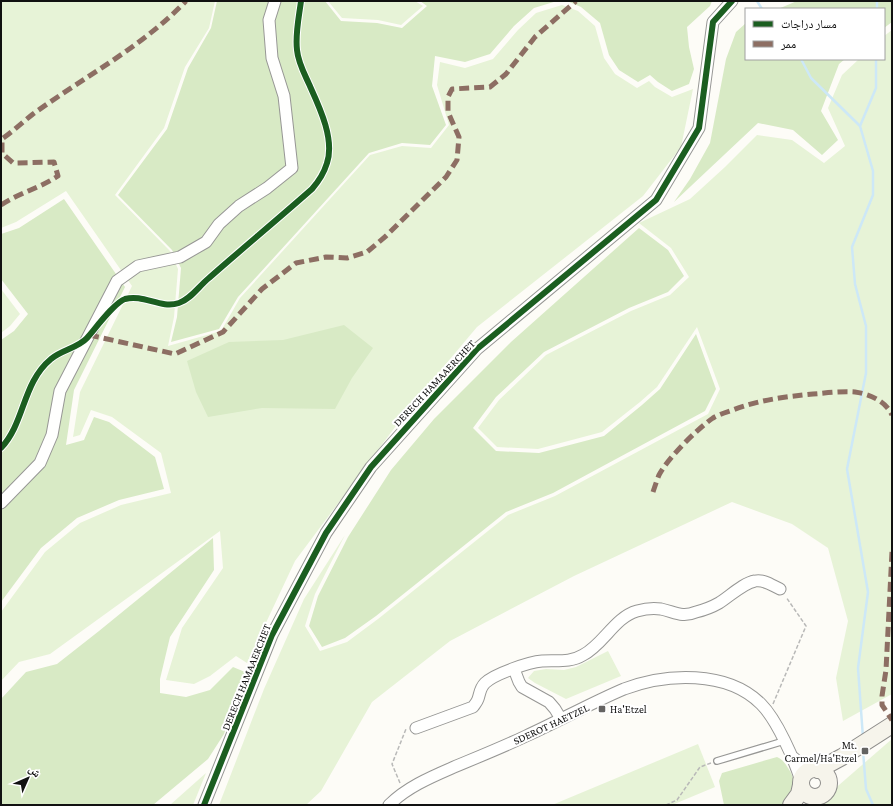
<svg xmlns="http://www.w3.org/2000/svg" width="893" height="806" viewBox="0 0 893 806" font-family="'Crimson Pro','Noto Naskh Arabic',serif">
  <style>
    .green { fill: #e7f3d7 }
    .forest { fill: #d8eac5 }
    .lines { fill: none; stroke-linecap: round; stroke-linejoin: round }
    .stream { stroke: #cde8f7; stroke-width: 2.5 }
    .lane-casing { stroke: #979795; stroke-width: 8 }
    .street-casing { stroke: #979795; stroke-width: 13 }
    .secondary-casing { stroke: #8e8d8b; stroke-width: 18 }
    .path { stroke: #b9b9b8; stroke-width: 1.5; stroke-dasharray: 4 2; stroke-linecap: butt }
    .lane { stroke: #fffffe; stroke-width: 5.5 }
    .street { stroke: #fffffe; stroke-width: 11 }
    .secondary { stroke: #f6f4eb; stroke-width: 16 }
    .quiet { stroke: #8d6e63; stroke-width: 5; stroke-dasharray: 10 5; stroke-linecap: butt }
    .cycleway-casing { stroke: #fff; stroke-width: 8 }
    .cycleway { stroke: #1b5e20; stroke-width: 6 }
    .poi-dot { fill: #646362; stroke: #fff; stroke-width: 1.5 }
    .labels { text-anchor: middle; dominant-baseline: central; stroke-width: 4; stroke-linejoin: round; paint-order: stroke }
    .street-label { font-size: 11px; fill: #111; stroke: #fff }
    .poi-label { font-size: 11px; fill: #111; stroke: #fff; text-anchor: start }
  </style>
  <rect width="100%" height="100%" fill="#fdfcf7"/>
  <g class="green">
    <path d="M1,1H215L209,28L185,67L164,128L115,195L170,251L178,269L174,317L168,346L221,331L240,298L370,155L402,146L431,148L449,125L437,85L440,62L465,68L493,59L518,30L536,13L562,5L578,11L595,26L604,58L615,74L637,88L649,81L655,87L672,97L693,89L681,147L643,196L477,327L413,403L295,561L247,663L236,656L210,676L194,684L166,680L182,628L223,568L220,531L50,654L19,662L1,681V612L45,552L80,523L121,505L171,493L161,453L112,417L91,410L80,435L73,437L80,392L132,286L66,191L16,222L1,228Z"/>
    <path d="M328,1H415L423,6L401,25L378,20L342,18Z"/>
    <path d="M892,30V694L843,721L836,678L848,621L828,548L792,524L732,502L574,576L450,641L372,702L321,791L306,805H219L264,689L304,599L345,535L315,594L305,626L320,651L347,642L378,619L508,515L555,496L708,414L720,389L697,327L657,387L640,402L602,432L538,449L497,447L478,428L499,400L546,355L631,311L670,295L689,277L671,248L639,223L690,199L725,167L757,135L792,140L824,163L845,146L828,108L842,75L859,59H884V36Z"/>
    <path d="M1,289L20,314L10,326L1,333Z"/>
    <path d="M608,651L621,676L566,699L535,683L528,678L534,671L546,669L564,670L576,667Z"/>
    <path d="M892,739V805H816Z"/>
    <path d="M698,744L715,787L672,805H552Z"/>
    <path d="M206,773L193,805H170Z"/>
  </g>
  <g class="forest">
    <path d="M217,1H325L341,21L377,23L402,28L427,6L420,1H557L534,8L514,26L490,54L465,62L435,56L432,86L446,125L430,145L402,143L369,153L238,297L219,329L171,342L177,317L181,268L172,250L118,195L167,129L188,68L211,28Z"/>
    <path d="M567,1H712L710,6L687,27L689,47L694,69L689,84L672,91L658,82L650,75L638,82L619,70L609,55L600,23L581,7Z"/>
    <path d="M797,1H892V22L884,28V9H778Z"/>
    <path d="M746,23V59H845L839,64L821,111L838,140L822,155L793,130L758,123L674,202L690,179L710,143L726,59L736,32Z"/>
    <path d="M64,199L125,287L74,390L66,445L84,440L94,417L109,422L155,457L164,489L119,500L77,518L41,548L1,602V340L14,331L28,314L1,279V234L19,228Z"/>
    <path d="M639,228L668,250L684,276L668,292L629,308L544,352L496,397L473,428L496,451L539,453L604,436L642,405L660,389L696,334L716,389L705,411L553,493L506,512L376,616L345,638L322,647L309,626L318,596L348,537L391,470L434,419L511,342Z"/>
    <path d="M344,325L373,348L352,378L335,409L262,408L208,417L196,392L187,361L229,342L283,340Z"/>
    <path d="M213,538L214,570L170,637L160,679V693L186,697L210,690L233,667L245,672L224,734L208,759L153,805H1V699L26,672L57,664L99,631Z"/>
    <path d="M777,757C783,760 785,763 788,768C799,784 792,791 782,805H724L719,781L722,773Z"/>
  </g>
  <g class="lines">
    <g class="stream">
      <path d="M757,1L762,9"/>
      <path d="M877,9V1"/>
      <path d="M801,59L811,78L860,126"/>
      <path d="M863,738L858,668L868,592L847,469L866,373V326L855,284L852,247L873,195V171L860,126L876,88V59"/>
      <path d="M863,751L866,789L873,805"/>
    </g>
    <defs>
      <path id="lane" d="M717,761L784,741"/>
      <g id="street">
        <path d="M1,503L40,463L52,435L60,391L117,281L138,266L180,257L206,242L219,224L239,206L267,188L292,168L284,96L272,58L269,20L275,1"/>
        <path d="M514,669L519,682L522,687L549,702L555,709L561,719"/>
        <path d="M416,728L473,707C475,704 477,702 478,699C480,693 480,688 485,683C494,674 529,662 542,661C556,660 570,663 583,655C603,645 615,617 637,611C644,609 654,608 661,609C675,612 682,618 696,612C704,610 712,607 719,603C729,597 743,583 755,581C764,579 773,586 780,589"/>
        <path d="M794,758L800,764L811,770"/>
        <path d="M204,805L272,635L326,533L371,467L477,349L656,200L699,128L713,22L732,1"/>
        <path d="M389,805C407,787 431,777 454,767C478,757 503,747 526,736C559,721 591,703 624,689C666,673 727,670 761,704C777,720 794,759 801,781"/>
      </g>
      <g id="secondary">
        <circle cx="815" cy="783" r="14"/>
        <path d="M818,770L842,757L892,725"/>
        <path d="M791,805L799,794L801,785"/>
      </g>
    </defs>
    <use href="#lane" class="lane-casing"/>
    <use href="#street" class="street-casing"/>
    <use href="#secondary" class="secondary-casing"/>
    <g class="path">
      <path d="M773,704L806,626L786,597"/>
      <path d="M400,783L392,764L406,729"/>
      <path d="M666,805L677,800L700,767L711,763"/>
    </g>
    <use href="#lane" class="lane"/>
    <use href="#street" class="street"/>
    <use href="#secondary" class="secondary"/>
    <g class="quiet">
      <path d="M1,205C19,193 40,188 58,176L54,162L13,163L2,153V139C13,131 23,122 33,114C84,77 142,47 186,1"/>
      <path d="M89,335L175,354L223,332L262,289L296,263L326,257L347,258L367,252L386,236L446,177L457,160L459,137L448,112V97L452,89L490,87L506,74L535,37L576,1"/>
      <path d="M653,492C655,486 657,480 659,475C668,458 697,429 713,418C718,415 724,413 730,411C758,400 783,397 813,394C826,393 841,391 855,392C869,394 886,401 892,415"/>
      <path d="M892,552L886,670L882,696V705L892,720"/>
    </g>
    <defs>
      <g id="cycleway">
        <path d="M1,448C25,423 22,383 51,359C61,350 78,348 87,338C95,329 115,302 125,299C144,294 160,309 179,303C191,299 199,286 209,278C243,248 278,219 312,189C319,181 324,173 327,163C335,139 319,106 309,84C304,73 298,62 297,50C295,34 299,17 301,1"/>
        <path d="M204,805L272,635L326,533L371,467L477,349L656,200L699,128L713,22L732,1"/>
      </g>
    </defs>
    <use href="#cycleway" class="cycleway-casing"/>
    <use href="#cycleway" class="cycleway"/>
  </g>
  <g class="poi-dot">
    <rect x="598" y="705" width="8" height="8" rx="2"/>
    <rect x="861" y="747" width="8" height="8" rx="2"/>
  </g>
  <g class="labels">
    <g class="street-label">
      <text transform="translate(434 383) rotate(-47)">DERECH HAMAAERCHET</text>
      <text transform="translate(246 677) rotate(-68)">DERECH HAMAAERCHET</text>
      <text transform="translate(551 724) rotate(-25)">SDEROT HAETZEL</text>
    </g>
    <g class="poi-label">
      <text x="610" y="709">Ha'Etzel</text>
      <text x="857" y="745" text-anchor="end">Mt.<tspan x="857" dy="13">Carmel/Ha'Etzel</tspan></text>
    </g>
  </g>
  <rect width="893" height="806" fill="none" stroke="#111111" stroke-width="4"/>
  <rect x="745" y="8" width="140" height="52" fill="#ffffff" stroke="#a0a0a0"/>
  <rect x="753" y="21" width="20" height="6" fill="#1b5e20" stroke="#a0a0a0"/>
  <text x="781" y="28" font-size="12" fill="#111111">مسار دراجات</text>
  <rect x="753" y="41" width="20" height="6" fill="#8d6e63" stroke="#a0a0a0"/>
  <text x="781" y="48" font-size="12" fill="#111111">ممر</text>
  <g transform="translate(28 778) rotate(45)" stroke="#ffffff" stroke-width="3" paint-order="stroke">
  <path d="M0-3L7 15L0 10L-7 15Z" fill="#111111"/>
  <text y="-6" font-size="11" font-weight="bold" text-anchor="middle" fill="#111111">ش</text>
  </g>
</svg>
